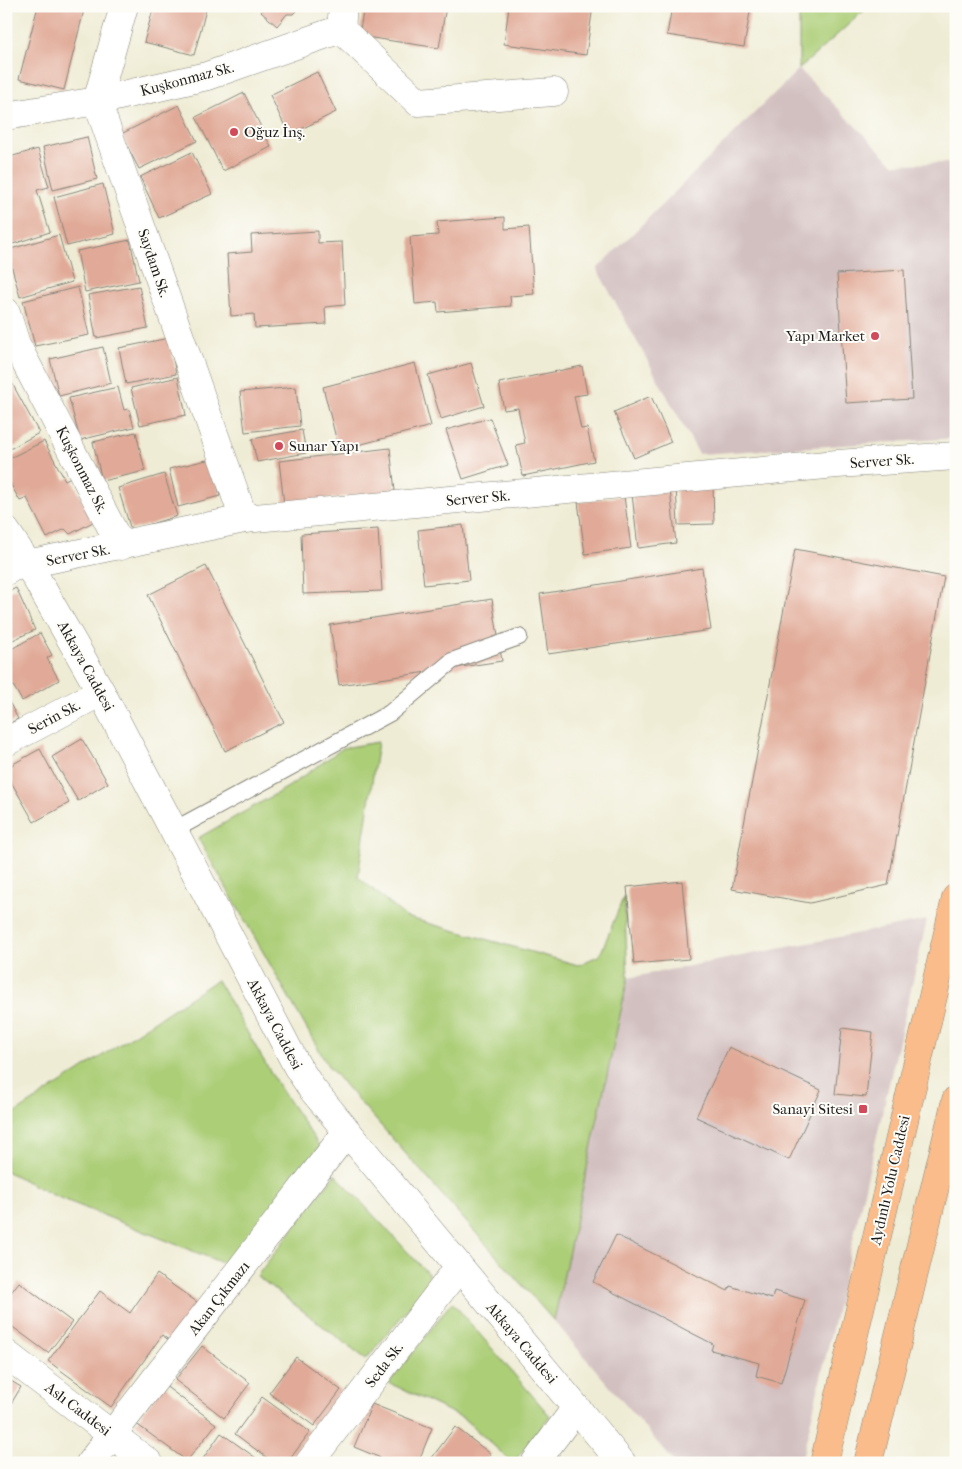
<svg xmlns="http://www.w3.org/2000/svg" width="962" height="1469" viewBox="0 0 962 1469" font-family="'IM FELL French Canon',serif">
  <style>
    .industrial { fill: #d2bfc0 }
    .green { fill: #acce77; stroke: #64754a }
    .building { fill: #e1aa98 }
    .lines { fill: none; stroke-linecap: round; stroke-linejoin: round }
    .lane-casing { stroke: #868478; stroke-width: 18 }
    .street-casing { stroke: #868478; stroke-width: 29 }
    .primary-casing { stroke: #868478; stroke-width: 29 }
    .lane { stroke: #fff; stroke-width: 16 }
    .street { stroke: #fff; stroke-width: 28 }
    .primary { stroke: #fabc8b; stroke-width: 28 }
    .poi-dot { fill: #d1495b; stroke: #fdfcf7; stroke-width: 2 }
    .labels { text-anchor: middle; dominant-baseline: central; stroke-width: 4; stroke-linejoin: round; paint-order: stroke }
    .street-label { font-size: 15px; fill: #1c1c1c; stroke: #fdfcf7 }
    .poi-label { font-size: 15px; fill: #1c1c1c; stroke: #fdfcf7; text-anchor: start }
  </style>
  <rect width="100%" height="100%" fill="#fdfcf7"/>
  <filter id="ink" filterUnits="userSpaceOnUse"><feTurbulence type="fractalNoise" baseFrequency=".02" numOctaves="2"/><feDisplacementMap in="SourceGraphic" scale="10" xChannelSelector="R" yChannelSelector="G"/><feConvolveMatrix kernelMatrix="1 2 1 2 8 2 1 2 1" color-interpolation-filters="sRGB"/></filter>
  <filter id="wash" filterUnits="userSpaceOnUse"><feTurbulence type="fractalNoise" baseFrequency=".0096" numOctaves="4" result="noise"/><feDisplacementMap in="SourceGraphic" scale="20" xChannelSelector="R" yChannelSelector="G"/><feGaussianBlur stdDeviation="1.12" result="paint"/><feColorMatrix in="noise" values="0 0 0 0 0 0 0 0 0 0 0 0 0 0 0 0 0 1.4 0 .05"/><feComposite in="paint" operator="in"/></filter>
  <g filter="url(#wash)">
    <rect width="100%" height="100%" fill="#efecd5"/>
    <g class="industrial">
      <path d="M799,69L893,164L956,163V438L699,454L597,269Z"/>
      <path d="M927,920L801,1463H675L554,1321L628,978Z"/>
    </g>
    <g class="green">
      <path d="M799,6H869L799,69Z"/>
      <path d="M378,742L358,877L406,917L578,965L600,955L624,896L628,978L554,1321L328,1066L198,838L288,787L343,748Z"/>
      <path d="M217,980L278,1085L320,1147L225,1264L53,1195L6,1171V1119Z"/>
      <path d="M335,1174L433,1279L366,1359L257,1276Z"/>
      <path d="M452,1302L550,1416L513,1463L463,1418L389,1383Z"/>
    </g>
    <g id="blocks">
      <g class="building">
        <path d="M38,6H85L64,90L19,79Z"/>
        <path d="M154,6H207L194,55L144,42Z"/>
        <path d="M265,6H300L293,14H287L277,26L261,12Z"/>
        <path d="M364,6H446L439,48L359,36Z"/>
        <path d="M509,6H593L586,55L504,44Z"/>
        <path d="M672,6H751L744,47L667,35Z"/>
        <path d="M317,72L336,112L289,135L270,95Z"/>
        <path d="M244,93L271,147L223,171L196,117Z"/>
        <path d="M179,105L197,141L139,169L121,134Z"/>
        <path d="M87,137L97,179L53,190L43,147Z"/>
        <path d="M38,149L49,187L37,190L50,232L13,244L6,221V158Z"/>
        <path d="M192,152L212,194L159,218L140,177Z"/>
        <path d="M103,184L115,234L67,246L54,197Z"/>
        <path d="M505,217V229L529,227L534,294L510,296L511,306L438,312L437,302L415,304L410,237L438,235L437,222Z"/>
        <path d="M318,231V243L342,242L345,305L325,307L326,324L255,328L254,314L231,316L227,254L252,252L251,235Z"/>
        <path d="M59,235L72,282L20,297L7,250Z"/>
        <path d="M130,240L139,281L85,292L77,251Z"/>
        <path d="M904,270L912,399L846,403L837,274Z"/>
        <path d="M139,286L148,328L96,338L88,295Z"/>
        <path d="M78,287L89,335L35,346L23,301Z"/>
        <path d="M169,338L176,374L126,384L119,348Z"/>
        <path d="M103,347L111,383L59,396L50,359Z"/>
        <path d="M415,363L431,426L339,450L323,387Z"/>
        <path d="M471,363L484,406L441,419L428,375Z"/>
        <path d="M582,366L587,394L574,396L581,429L587,428L594,461L523,476L516,445L525,443L518,408L504,410L499,383Z"/>
        <path d="M6,372L39,433L6,451Z"/>
        <path d="M178,377L186,415L140,425L131,388Z"/>
        <path d="M118,387L124,410L129,409L134,427L80,440L69,398Z"/>
        <path d="M296,387L300,426L245,432L240,392Z"/>
        <path d="M651,396L671,442L634,458L614,412Z"/>
        <path d="M490,418L508,465L463,479L446,430Z"/>
        <path d="M302,430L306,453L257,462L252,439Z"/>
        <path d="M136,432L145,471L102,481L93,442Z"/>
        <path d="M44,441L65,480L71,477L93,522L70,534L65,529L47,538L27,498L20,501L6,476V460Z"/>
        <path d="M390,448L395,491L284,504L279,461Z"/>
        <path d="M211,459L220,496L178,507L169,469Z"/>
        <path d="M164,474L177,516L131,530L118,488Z"/>
        <path d="M713,484L714,524L678,525L676,486Z"/>
        <path d="M670,490L676,543L638,548L632,494Z"/>
        <path d="M624,496L631,548L585,554L578,502Z"/>
        <path d="M463,525L469,580L424,585L418,530Z"/>
        <path d="M378,529L382,591L303,594L301,534Z"/>
        <path d="M795,549L944,577L888,885L810,903L732,889Z"/>
        <path d="M206,566L284,722L225,751L148,595Z"/>
        <path d="M702,568L711,630L548,654L540,594Z"/>
        <path d="M16,588L35,630L6,643V593Z"/>
        <path d="M492,599L502,661L339,685L330,625Z"/>
        <path d="M40,633L52,655L47,658L59,680L22,701L6,673V652Z"/>
        <path d="M6,696L18,719L6,725Z"/>
        <path d="M82,739L108,783L78,801L52,757Z"/>
        <path d="M40,749L69,803L34,822L6,773V768Z"/>
        <path d="M682,881L689,959L634,964L627,887Z"/>
        <path d="M842,1028L873,1032L866,1097L835,1094Z"/>
        <path d="M729,1047L821,1090L789,1160L696,1117Z"/>
        <path d="M616,1235L728,1291L730,1286L772,1299L774,1291L805,1300L781,1383L756,1376L759,1363L711,1350L713,1344L593,1282Z"/>
        <path d="M157,1274L197,1302L170,1341L162,1335L111,1407L48,1361L100,1291L130,1313Z"/>
        <path d="M19,1282L72,1322L48,1353L6,1322V1299Z"/>
        <path d="M202,1346L250,1383L224,1418L175,1380Z"/>
        <path d="M296,1357L341,1390L314,1426L269,1393Z"/>
        <path d="M6,1378L21,1387L6,1412Z"/>
        <path d="M164,1385L216,1424L187,1461L135,1423Z"/>
        <path d="M262,1397L310,1432L287,1463H274L235,1434Z"/>
        <path d="M372,1404L432,1428L418,1463H393L354,1447Z"/>
        <path d="M455,1427L491,1454L484,1463H428Z"/>
        <path d="M221,1433L263,1463H200Z"/>
      </g>
    </g>
  </g>
  <g filter="url(#ink)">
    <use href="#blocks" fill-opacity="0" stroke="#868478" stroke-width="1"/>
    <g class="lines">
      <defs>
        <path id="lane" d="M174,830L390,713L452,661L519,637"/>
        <g id="street">
          <path d="M124,6L97,101L244,519"/>
          <path d="M341,29L418,102L554,92"/>
          <path d="M6,116L97,101L207,76L341,29L343,6"/>
          <path d="M6,312L16,344L121,546"/>
          <path d="M6,531L28,564L101,692L297,1066L312,1089L622,1463"/>
          <path d="M6,571L13,567L244,519L837,464L956,456"/>
          <path d="M6,742L101,692"/>
          <path d="M6,1354L149,1463"/>
          <path d="M90,1463L346,1133"/>
          <path d="M309,1463L459,1267"/>
          <path d="M535,1463L576,1408"/>
        </g>
        <g id="primary">
          <path d="M824,1463L956,898"/>
          <path d="M868,1463L956,1100"/>
        </g>
      </defs>
      <use href="#lane" class="lane-casing"/>
      <use href="#street" class="street-casing"/>
      <use href="#primary" class="primary-casing"/>
      <use href="#lane" class="lane"/>
      <use href="#street" class="street"/>
      <use href="#primary" class="primary"/>
    </g>
  </g>
  <g class="poi-dot">
    <circle cx="234" cy="132" r="5"/>
    <circle cx="875" cy="336" r="5"/>
    <circle cx="279" cy="446" r="5"/>
    <rect x="858" y="1104" width="10" height="10" rx="2.5"/>
  </g>
  <g class="labels">
    <g class="street-label">
      <text transform="translate(187 79) rotate(-15)">Kuşkonmaz Sk.</text>
      <text transform="translate(154 263) rotate(71)">Saydam Sk.</text>
      <text transform="translate(882 461) rotate(-4)">Server Sk.</text>
      <text transform="translate(82 470) rotate(63)">Kuşkonmaz Sk.</text>
      <text transform="translate(478 498) rotate(-5)">Server Sk.</text>
      <text transform="translate(78 555) rotate(-11)">Server Sk.</text>
      <text transform="translate(86 666) rotate(61)">Akkaya Caddesi</text>
      <text transform="translate(54 717) rotate(-28)">Serin Sk.</text>
      <text transform="translate(275 1024) rotate(62)">Akkaya Caddesi</text>
      <text transform="translate(890 1180) rotate(-77)">Aydınlı Yolu Caddesi</text>
      <text transform="translate(219 1298) rotate(-52)">Akan Çıkmazı</text>
      <text transform="translate(522 1343) rotate(50)">Akkaya Caddesi</text>
      <text transform="translate(384 1365) rotate(-53)">Seda Sk.</text>
      <text transform="translate(78 1409) rotate(37)">Aslı Caddesi</text>
    </g>
    <g class="poi-label">
      <text x="244" y="132">Oğuz İnş.</text>
      <text x="865" y="336" text-anchor="end">Yapı Market</text>
      <text x="289" y="446">Sunar Yapı</text>
      <text x="853" y="1109" text-anchor="end">Sanayi Sitesi</text>
    </g>
  </g>
  <rect width="962" height="1469" fill="none" stroke="#fdfcf7" stroke-width="25"/>
</svg>
